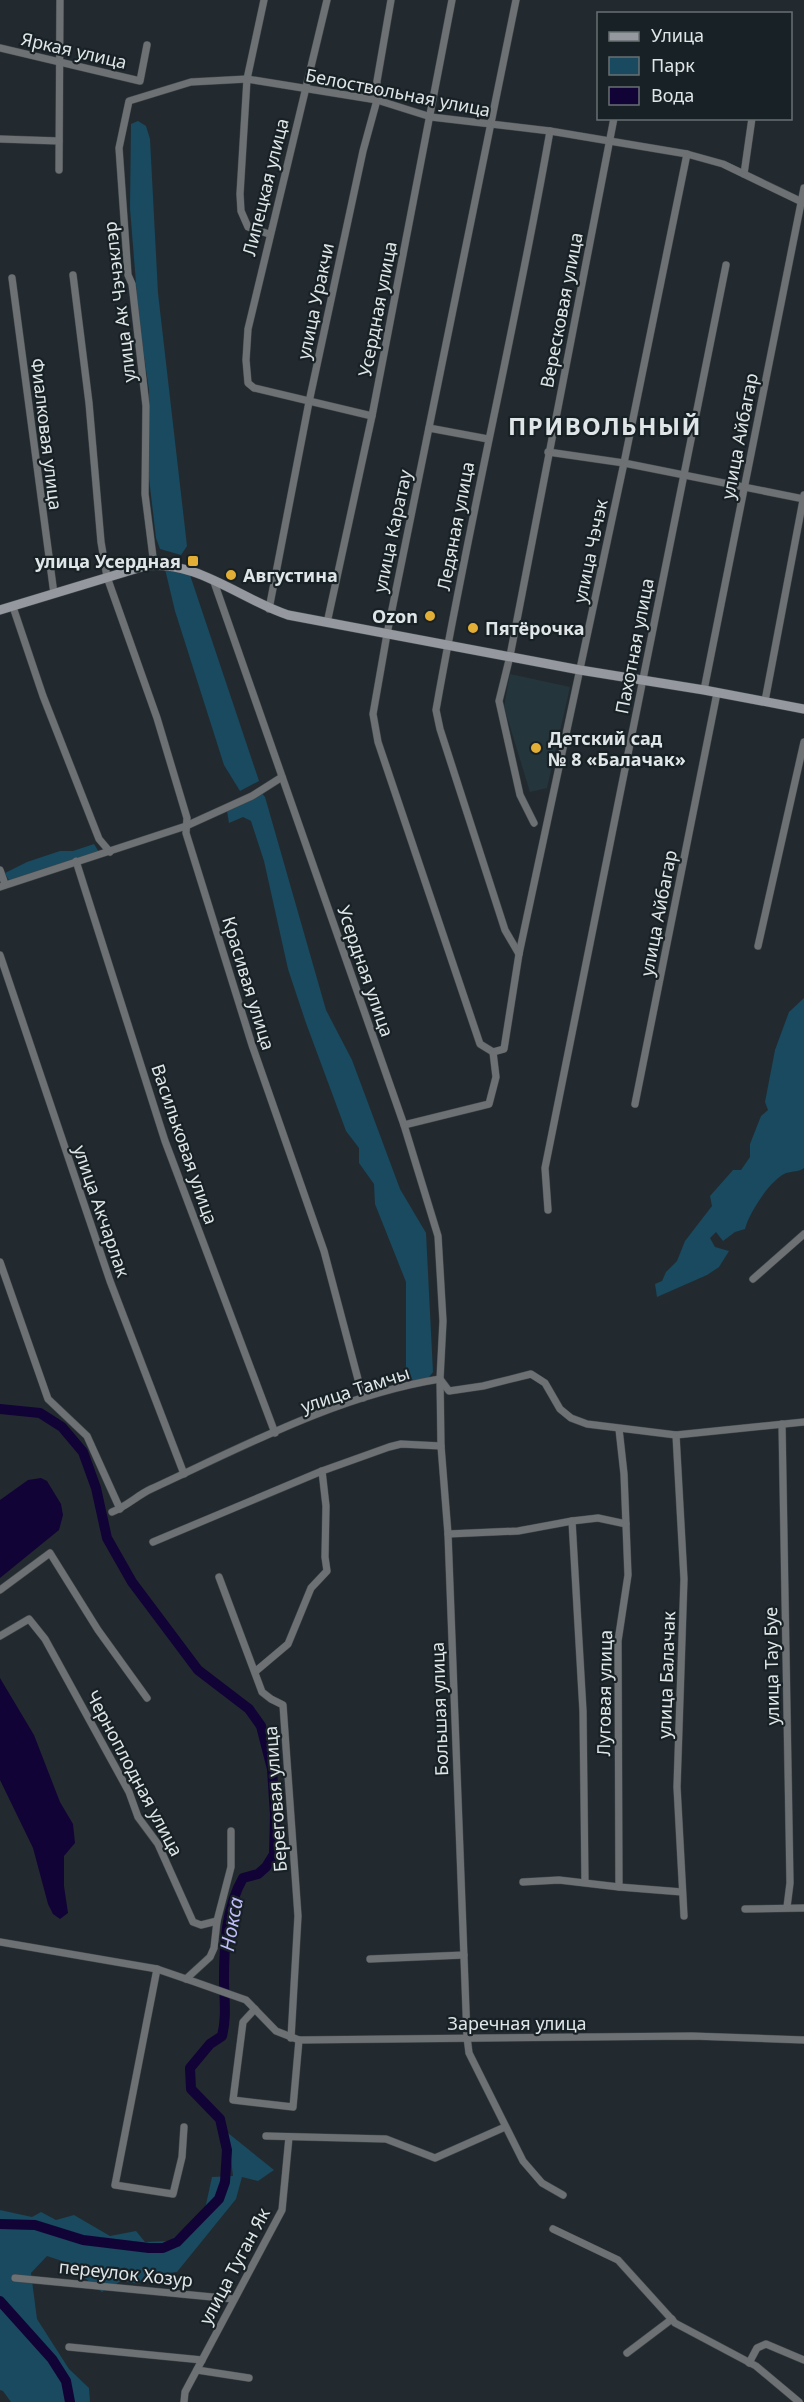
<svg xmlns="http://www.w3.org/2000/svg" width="804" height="2402" viewBox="0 0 804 2402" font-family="'Noto Sans',sans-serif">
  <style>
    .built { fill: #25353c }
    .green { fill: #194a5f }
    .water { fill: #120337 }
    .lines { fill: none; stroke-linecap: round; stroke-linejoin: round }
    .river { stroke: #120337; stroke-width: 10 }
    .street-casing { stroke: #40484d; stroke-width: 8 }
    .secondary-casing { stroke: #40484d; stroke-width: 10 }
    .street { stroke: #6e7174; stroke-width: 7 }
    .secondary { stroke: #95999f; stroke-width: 9 }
    .poi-dot { fill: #e3ae35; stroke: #182125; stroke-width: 2 }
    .labels { text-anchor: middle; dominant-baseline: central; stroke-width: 4.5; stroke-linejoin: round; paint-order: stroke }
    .street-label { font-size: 18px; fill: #e0e6e8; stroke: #182125 }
    .poi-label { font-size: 18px; font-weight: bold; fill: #e0e6e8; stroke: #182125; text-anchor: start }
    .water-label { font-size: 20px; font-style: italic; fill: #c1bdfc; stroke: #182125 }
    .district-label { font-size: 24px; font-weight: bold; letter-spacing: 1.5px; fill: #e0e6e8; stroke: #182125 }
  </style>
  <rect width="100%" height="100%" fill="#222a2f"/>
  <path class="built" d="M510,674L570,687L547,788L530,792L504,707Z"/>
  <g class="green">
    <path d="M138,121L146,126L150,139L158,293L187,546L181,555L160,549L156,538L147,461L149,390L139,321L130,208L131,124Z"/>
    <path d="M165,569L190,575L259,781L240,791L224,765L175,611Z"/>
    <path d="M259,790L265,797L326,1010L352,1060L400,1189L426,1233L433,1372L426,1381L415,1382L406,1373V1282L375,1204L374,1184L359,1163V1148L346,1131L306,1023L288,969L264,861L251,821L243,817L229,823L227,811Z"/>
    <path d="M94,844L100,854L16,884L8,879L5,873L27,862L60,851H73Z"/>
    <path d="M804,998V1168C799,1172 793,1171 786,1173C770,1180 749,1213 745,1229L735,1232L723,1241L716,1232L710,1238L715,1247L729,1251L719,1267L707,1275L657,1297L655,1284L662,1281L666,1272L677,1261L685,1241L712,1206L710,1196L733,1170H741L750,1157V1144L761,1116L768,1110L765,1102L775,1050L789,1012Z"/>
    <path d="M228,2133L274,2170L258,2181L242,2177L236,2199L177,2272L159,2274L149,2270L139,2284L121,2281L102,2292L65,2262L47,2256L31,2273L37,2319L69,2369L89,2388L90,2402H11L3,2391L0,2390V2210L32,2217L41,2212L56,2220L74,2215L110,2236L136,2231L145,2242L170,2241L205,2209L212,2177L233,2176Z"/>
  </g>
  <g class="water">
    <path d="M41,1478L47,1481L61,1504L63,1515L59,1530L0,1578V1500L28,1480Z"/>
    <path d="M0,1678L34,1735L60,1802L73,1824L75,1843L64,1856V1886L68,1913L60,1919L53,1914L48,1904L33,1848L0,1780Z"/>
  </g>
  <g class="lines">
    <g class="river">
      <path d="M0,1409L40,1413L62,1427L83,1452L96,1488L107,1538L132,1582L198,1670L249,1709L261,1726L272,1769L275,1815L274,1854L266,1867L258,1874L243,1878C226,1907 224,1946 224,1979C224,1999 227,2016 222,2036L210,2044L190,2068L191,2089L220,2119L227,2150L225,2182L219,2199L177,2242L163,2248H149L83,2240L35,2225L0,2224"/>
      <path d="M0,2301L52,2359L66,2381L70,2402"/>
    </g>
    <defs>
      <g id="street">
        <path d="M264,0L247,79L240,194L241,211L248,227L269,234"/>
        <path d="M327,0L248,329L246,360L248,383L254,388L372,416"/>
        <path d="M0,48L140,81L147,45"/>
        <path d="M0,139L59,141"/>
        <path d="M59,170L60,0"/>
        <path d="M744,174L752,118"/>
        <path d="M73,275L89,403L101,542L107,577L157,718L187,818L186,833L252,1045L324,1251L363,1398"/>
        <path d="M12,278L54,594"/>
        <path d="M429,428L488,439"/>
        <path d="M548,452L624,463L804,499"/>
        <path d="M154,565L145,494L146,406L132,284L128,275L119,148L129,101L191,82L247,79L377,100L431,117L550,131L687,154L723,164L804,203"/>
        <path d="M214,582L404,1125L438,1236L443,1321L440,1379L441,1446L448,1534L467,2037L469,2053L523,2161L542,2183L563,2195"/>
        <path d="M13,607L43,696L99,839L110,852"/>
        <path d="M269,609L309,402L363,151L377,100V81L391,0"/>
        <path d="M327,623L372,416L452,0"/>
        <path d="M704,690L804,188"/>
        <path d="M765,701L804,495"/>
        <path d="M534,823L520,795L499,701L510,656L614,118"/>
        <path d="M76,861L165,1141L275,1433"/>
        <path d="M0,870L5,884"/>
        <path d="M0,887L186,826L252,796L282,777"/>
        <path d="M758,946L804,742"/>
        <path d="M519,954L505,930L440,729L436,710C470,516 516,325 550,131"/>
        <path d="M0,955L110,1281L184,1474"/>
        <path d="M493,1052L480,1044L378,742L373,714L387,634L516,0"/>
        <path d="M493,1052L504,1049L519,954L624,463L687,154"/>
        <path d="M635,1104L717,693"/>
        <path d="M404,1125L489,1104L496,1077L493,1052"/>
        <path d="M548,1210L545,1168L726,265"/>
        <path d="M0,1262L48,1399L87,1436L120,1509"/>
        <path d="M753,1279L804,1234"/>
        <path d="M782,1424L790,1883L787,1907"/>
        <path d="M676,1435L684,1579L677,1787L684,1916"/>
        <path d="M112,1512C127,1506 138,1495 151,1489C244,1446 339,1395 440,1379L449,1391L483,1386L531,1374L545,1383L560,1409L571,1418L587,1424L676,1435L804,1422"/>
        <path d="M572,1521L583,1711L585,1882"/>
        <path d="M448,1534L518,1531L572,1521L598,1518L626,1524"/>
        <path d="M153,1542L322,1471L389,1447L401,1444L441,1446"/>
        <path d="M219,1577L262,1692L271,1699L283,1705L298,1916L291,2038"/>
        <path d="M0,1590L50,1553L98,1630L147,1698"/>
        <path d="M0,1636L29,1619L45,1639L129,1792L138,1817L158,1844L193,1922L201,1925L217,1921"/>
        <path d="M256,1671L288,1644L311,1588L327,1571L325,1557L326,1506L322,1471"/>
        <path d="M523,1882L559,1880L619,1887L682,1892"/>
        <path d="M619,1887L618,1641L628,1575L624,1474L619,1429"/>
        <path d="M745,1909L804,1908"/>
        <path d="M0,1942L157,1969L195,1982L246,2000L276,2031L299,2040L692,2036L804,2040"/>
        <path d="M370,1959L464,1955"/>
        <path d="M157,1969L115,2185L173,2194L182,2157L184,2127"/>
        <path d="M186,1979L210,1957L214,1948L217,1921L231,1867V1831"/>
        <path d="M255,2009L243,2022L233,2100L293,2107L299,2040"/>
        <path d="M266,2136L386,2139L435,2158L505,2127"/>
        <path d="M553,2229L618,2260L675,2323L756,2366L799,2402"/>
        <path d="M15,2278L233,2299"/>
        <path d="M69,2347L202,2360"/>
        <path d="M627,2353L672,2319"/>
        <path d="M749,2363L757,2348L766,2344L804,2360"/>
        <path d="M197,2370L249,2378"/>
        <path d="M184,2402L185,2392L282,2210L289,2137"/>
      </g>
      <path id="secondary" d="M0,610L145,566C195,559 242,600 288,615L580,670L704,690L804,709"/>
    </defs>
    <use href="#street" class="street-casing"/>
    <use href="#secondary" class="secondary-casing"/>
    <use href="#street" class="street"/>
    <use href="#secondary" class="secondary"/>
  </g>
  <g class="poi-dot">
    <rect x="187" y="555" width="12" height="12" rx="3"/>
    <circle cx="231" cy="575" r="6"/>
    <circle cx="430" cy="616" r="6"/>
    <circle cx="473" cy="628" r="6"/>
    <circle cx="536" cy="748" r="6"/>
  </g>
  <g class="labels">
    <g class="street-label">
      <text transform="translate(74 50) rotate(13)">Яркая улица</text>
      <text transform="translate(398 92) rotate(11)">Белоствольная улица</text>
      <text transform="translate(265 187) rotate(-76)">Липецкая улица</text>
      <text transform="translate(315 301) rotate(-78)">улица Уракчи</text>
      <text transform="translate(119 302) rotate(-97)">улица Ак Чэчэклэр</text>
      <text transform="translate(377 309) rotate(-79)">Усердная улица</text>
      <text transform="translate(561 310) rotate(-79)">Вересковая улица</text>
      <text transform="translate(47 434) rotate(83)">Фиалковая улица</text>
      <text transform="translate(739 436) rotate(-79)">улица Айбагар</text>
      <text transform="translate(455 526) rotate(-79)">Ледяная улица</text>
      <text transform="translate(392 531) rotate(-78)">улица Каратау</text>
      <text transform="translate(590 551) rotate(-78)">улица Чэчэк</text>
      <text transform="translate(634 646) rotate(-79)">Пахотная улица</text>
      <text transform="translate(658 913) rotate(-79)">улица Айбагар</text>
      <text transform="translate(366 971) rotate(71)">Усердная улица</text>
      <text transform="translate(249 983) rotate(73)">Красивая улица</text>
      <text transform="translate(185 1144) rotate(71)">Васильковая улица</text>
      <text transform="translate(102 1211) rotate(71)">улица Акчарлак</text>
      <text transform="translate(355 1389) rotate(-18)">улица Тамчы</text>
      <text transform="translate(771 1666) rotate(-91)">улица Тау Буе</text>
      <text transform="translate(666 1675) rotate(-88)">улица Балачак</text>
      <text transform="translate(604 1693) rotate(-89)">Луговая улица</text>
      <text transform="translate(439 1709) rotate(-92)">Большая улица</text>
      <text transform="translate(135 1773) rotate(62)">Черноплодная улица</text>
      <text transform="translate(275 1799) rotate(-94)">Береговая улица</text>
      <text x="517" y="2023">Заречная улица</text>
      <text transform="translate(234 2266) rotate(-62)">улица Туган Як</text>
      <text transform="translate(126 2273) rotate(6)">переулок Хозур</text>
    </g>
    <g class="poi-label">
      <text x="181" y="561" text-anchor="end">улица Усердная</text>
      <text x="243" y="575">Августина</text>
      <text x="418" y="616" text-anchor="end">Ozon</text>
      <text x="485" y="628">Пятёрочка</text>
      <text x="548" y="738">Детский сад<tspan x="548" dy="21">№ 8 «Балачак»</tspan></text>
    </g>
    <g class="water-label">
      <text transform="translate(231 1924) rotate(-80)">Нокса</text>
    </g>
    <g class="district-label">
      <text x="605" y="425">ПРИВОЛЬНЫЙ</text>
    </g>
  </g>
  <rect x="597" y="12" width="195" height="108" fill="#182125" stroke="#687073" stroke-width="1.5"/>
  <rect x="609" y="32" width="30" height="9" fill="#95999f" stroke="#687073" stroke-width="1.5"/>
  <text x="651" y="42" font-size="18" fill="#e0e6e8">Улица</text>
  <rect x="609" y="57" width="30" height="18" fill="#194a5f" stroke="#687073" stroke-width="1.5"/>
  <text x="651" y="72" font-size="18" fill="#e0e6e8">Парк</text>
  <rect x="609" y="87" width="30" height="18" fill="#120337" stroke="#687073" stroke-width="1.5"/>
  <text x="651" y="102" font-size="18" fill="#e0e6e8">Вода</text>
</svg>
